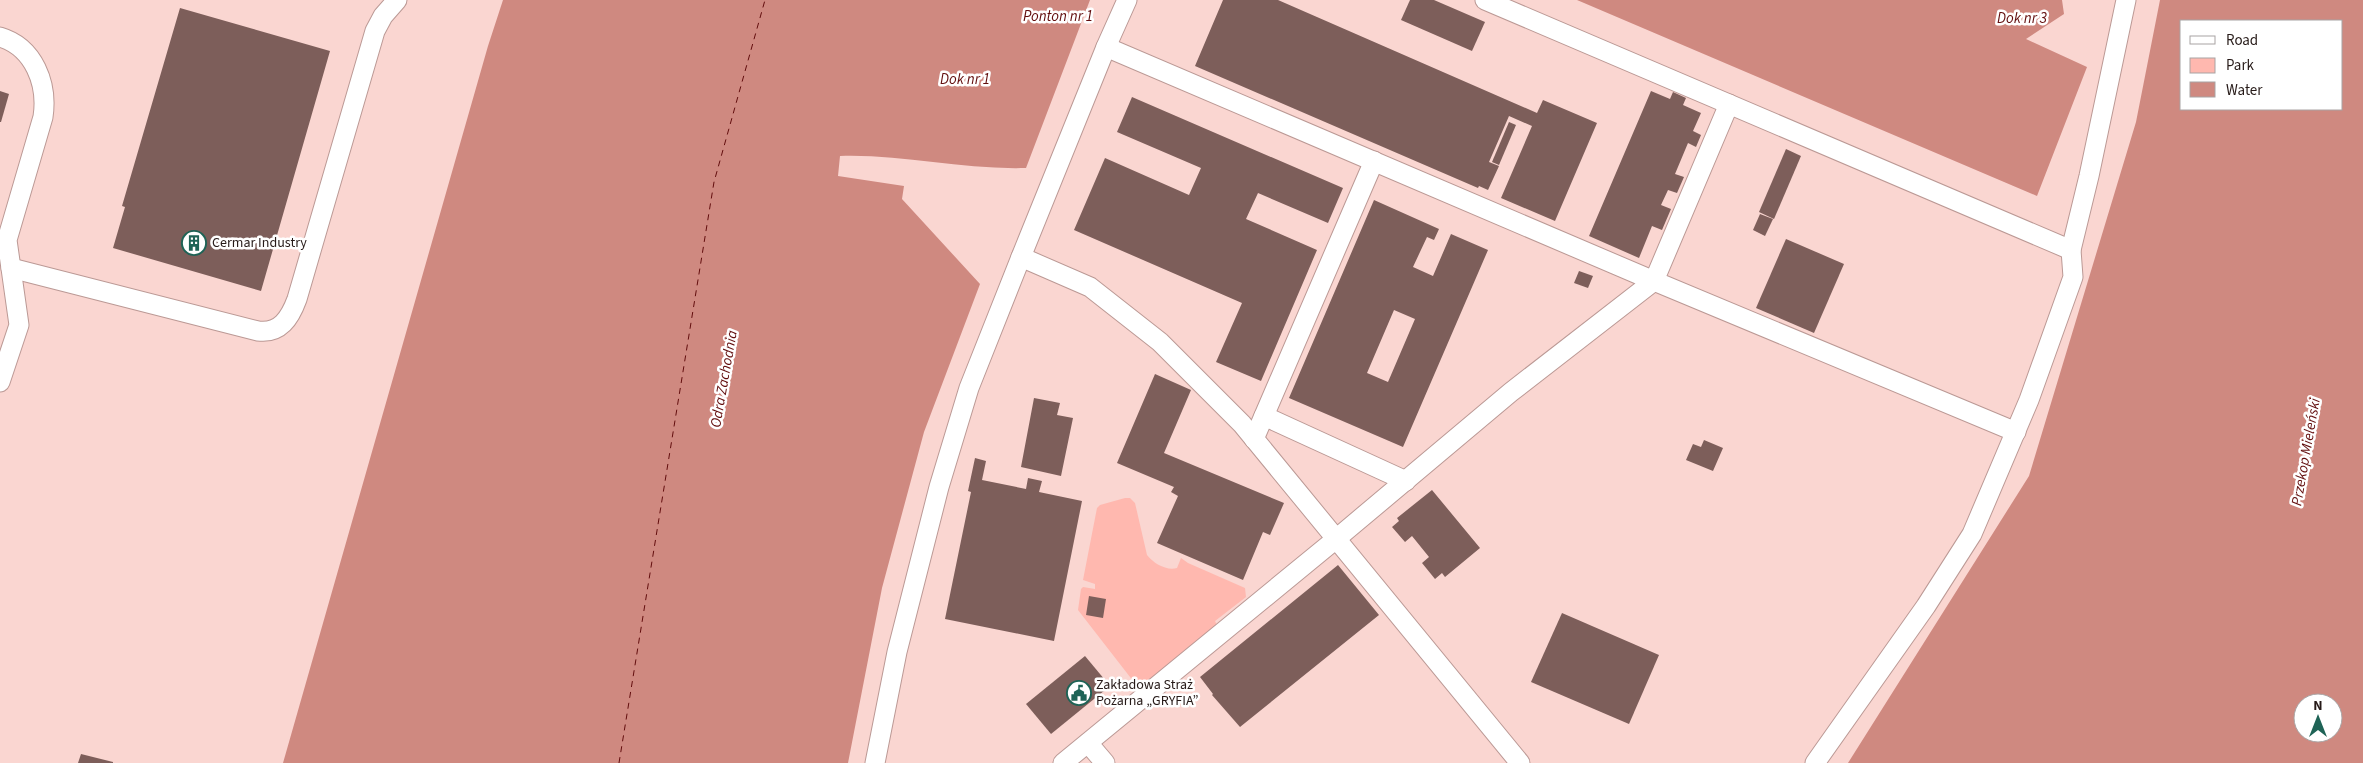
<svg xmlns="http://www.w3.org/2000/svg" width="2363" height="763" viewBox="0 0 2363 763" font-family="'Source Sans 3',sans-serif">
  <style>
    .green { fill: #ffb8af }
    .water { fill: #cf8980; fill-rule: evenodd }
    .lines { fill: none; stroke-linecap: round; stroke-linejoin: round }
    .ferry { stroke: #620d0d; stroke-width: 1; stroke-dasharray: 6 5; stroke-linecap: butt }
    .building { fill: #7d5e5a; fill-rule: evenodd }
    .minor-casing { stroke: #bb9995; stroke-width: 21 }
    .minor { stroke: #fff; stroke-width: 19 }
    .labels { text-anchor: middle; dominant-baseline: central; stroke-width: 5; stroke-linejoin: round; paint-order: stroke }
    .poi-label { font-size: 14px; fill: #261a18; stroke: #fff; text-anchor: start }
    .water-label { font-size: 15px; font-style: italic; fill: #620d0d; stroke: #fff }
  </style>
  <rect width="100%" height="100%" fill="#fad6d1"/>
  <path class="green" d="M1125,498H1130L1135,503L1147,555C1154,564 1167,571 1177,568L1181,558L1188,563L1245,588L1246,597L1215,621L1218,627L1144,687L1137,686L1078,610L1081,589L1083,587L1095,589V584L1083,580L1097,508L1100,505Z"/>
  <g class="water">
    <path d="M503,0H1090L1026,168C964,170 902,154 840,156L838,176L904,186L902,199L980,284L924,432L882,588L848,763H283L488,46Z"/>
    <path d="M1577,0H2062L2064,14L2026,39L2087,67L2037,196Z"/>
    <path d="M2160,0H2363V763H1848L2029,476L2136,122ZM2182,21H2342V109H2182ZM2303,703H2333V733H2303Z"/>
  </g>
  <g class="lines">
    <path class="ferry" d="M619,763L714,182L765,0"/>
  </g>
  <g class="building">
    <path d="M1223,0H1278L1537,113L1543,100L1597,123L1555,221L1501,198L1532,126L1509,116L1489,162L1499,166L1488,190L1479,186L1478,188L1195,66Z"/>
    <path d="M1410,0H1434L1485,22L1472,51L1401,20Z"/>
    <path d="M180,8L330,51L261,291L113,248L125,207L122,206Z"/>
    <path d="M0,91L9,94L1,122H0Z"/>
    <path d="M1651,91L1670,99L1673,92L1686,98L1683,105L1701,113L1693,131L1701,135L1696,147L1688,143L1675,174L1684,177L1677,193L1668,190L1661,205L1671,209L1662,230L1652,226L1639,258L1589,236Z"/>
    <path d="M1132,97L1343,188L1328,223L1258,193L1246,219L1317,250L1261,381L1216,362L1242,303L1074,230L1105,158L1189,195L1201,168L1117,132Z"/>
    <path d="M1509,122L1516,125L1499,165L1492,162Z"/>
    <path d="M1786,149L1801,156L1774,219L1759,212Z"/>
    <path d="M1374,200L1439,229L1434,240L1427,237L1413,267L1433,276L1451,234L1488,250L1403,447L1289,398ZM1394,310L1415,319L1388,382L1367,373Z"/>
    <path d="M1760,214L1773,219L1765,236L1753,230Z"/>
    <path d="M1786,239L1844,264L1814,333L1756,308Z"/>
    <path d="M1579,271L1593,276L1588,288L1574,283Z"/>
    <path d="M1155,374L1191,390L1164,453L1284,503L1270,535L1263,532L1243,580L1157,543L1178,496L1171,492L1174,487L1117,463Z"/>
    <path d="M1034,398L1060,403L1057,415L1073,418L1061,476L1021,467Z"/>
    <path d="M1704,440L1723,448L1713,471L1686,460L1693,444L1701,447Z"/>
    <path d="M975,458L986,461L982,480L1026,489L1028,478L1042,481L1039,492L1082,501L1054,641L945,619L971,492L968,491Z"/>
    <path d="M1432,490L1480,548L1445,577L1442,573L1435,579L1422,563L1429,557L1412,536L1405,542L1392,527L1399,521L1397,518Z"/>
    <path d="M1338,565L1379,615L1240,727L1212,695L1213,694L1200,677Z"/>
    <path d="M1089,596L1106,599L1103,618L1086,615Z"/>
    <path d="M1562,613L1659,655L1629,724L1531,682Z"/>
    <path d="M1085,656L1110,686L1051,734L1026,704Z"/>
    <path d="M81,754L113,762V763H78Z"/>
  </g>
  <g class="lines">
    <defs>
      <g id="minor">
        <path d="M1485,0L2071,250"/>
        <path d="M0,37C34,47 48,84 43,117L7,240L19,325L0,382"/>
        <path d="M1729,104L1654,281L2016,432"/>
        <path d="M1021,257L1106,47L1127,0"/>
        <path d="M11,268L258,331C280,334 290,318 297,299L375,31L383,16L397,0"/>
        <path d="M1264,416L1406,481"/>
        <path d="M1254,439L1374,161"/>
        <path d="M1088,743L1105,763"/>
        <path d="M875,763L897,652L939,487L969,388L1021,257L1090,287L1160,342L1242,424L1520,763"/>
        <path d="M1063,763L1336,539L1511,392L1654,281L1106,47"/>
        <path d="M1815,763L1926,606L1972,534L2029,400L2073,277L2071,250L2089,176L2126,0"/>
      </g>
    </defs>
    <use href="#minor" class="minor-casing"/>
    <use href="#minor" class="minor"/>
  </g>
  <defs>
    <symbol id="building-ring" viewBox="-11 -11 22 22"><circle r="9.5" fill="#fff" stroke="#1e6356" stroke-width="1.5"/><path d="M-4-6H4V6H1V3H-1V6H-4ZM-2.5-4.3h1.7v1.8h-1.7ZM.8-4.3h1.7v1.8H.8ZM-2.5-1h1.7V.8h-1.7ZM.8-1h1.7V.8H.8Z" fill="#1e6356"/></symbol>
    <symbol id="civic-ring" viewBox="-11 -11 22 22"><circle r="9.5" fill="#fff" stroke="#1e6356" stroke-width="1.5"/><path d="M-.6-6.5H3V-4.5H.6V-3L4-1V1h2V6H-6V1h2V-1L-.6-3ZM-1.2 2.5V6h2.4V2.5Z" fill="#1e6356"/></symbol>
  </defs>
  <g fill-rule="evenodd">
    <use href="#building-ring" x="180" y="229" width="28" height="28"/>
    <use href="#civic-ring" x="1065" y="679" width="28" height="28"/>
  </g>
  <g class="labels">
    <g class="poi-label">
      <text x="212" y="243">Cermar Industry</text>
      <text x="1096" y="685">Zakładowa Straż<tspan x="1096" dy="16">Pożarna „GRYFIA”</tspan></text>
    </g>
    <g class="water-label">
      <text x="1058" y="16">Ponton nr 1</text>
      <text x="2022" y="18">Dok nr 3</text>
      <text x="965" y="79">Dok nr 1</text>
      <text transform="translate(724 379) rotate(-80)">Odra Zachodnia</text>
      <text transform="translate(2306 452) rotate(-80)">Przekop Mieleński</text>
    </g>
  </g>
  <rect x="2180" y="20" width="162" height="90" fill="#ffffff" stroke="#a8a3a3"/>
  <rect x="2190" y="36" width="25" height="8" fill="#ffffff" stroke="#a8a3a3"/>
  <text x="2226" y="45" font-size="15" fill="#261a18">Road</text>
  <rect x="2190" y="58" width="25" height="15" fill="#ffb8af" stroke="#a8a3a3"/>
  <text x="2226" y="70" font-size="15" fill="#261a18">Park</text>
  <rect x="2190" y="82" width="25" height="15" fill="#cf8980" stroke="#a8a3a3"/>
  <text x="2226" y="95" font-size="15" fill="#261a18">Water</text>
  <g transform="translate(2318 718)"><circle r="24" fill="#ffffff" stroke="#a8a3a3"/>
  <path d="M0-4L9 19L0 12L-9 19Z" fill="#1e6356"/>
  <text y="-8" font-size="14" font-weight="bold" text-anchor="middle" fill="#261a18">N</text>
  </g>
</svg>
